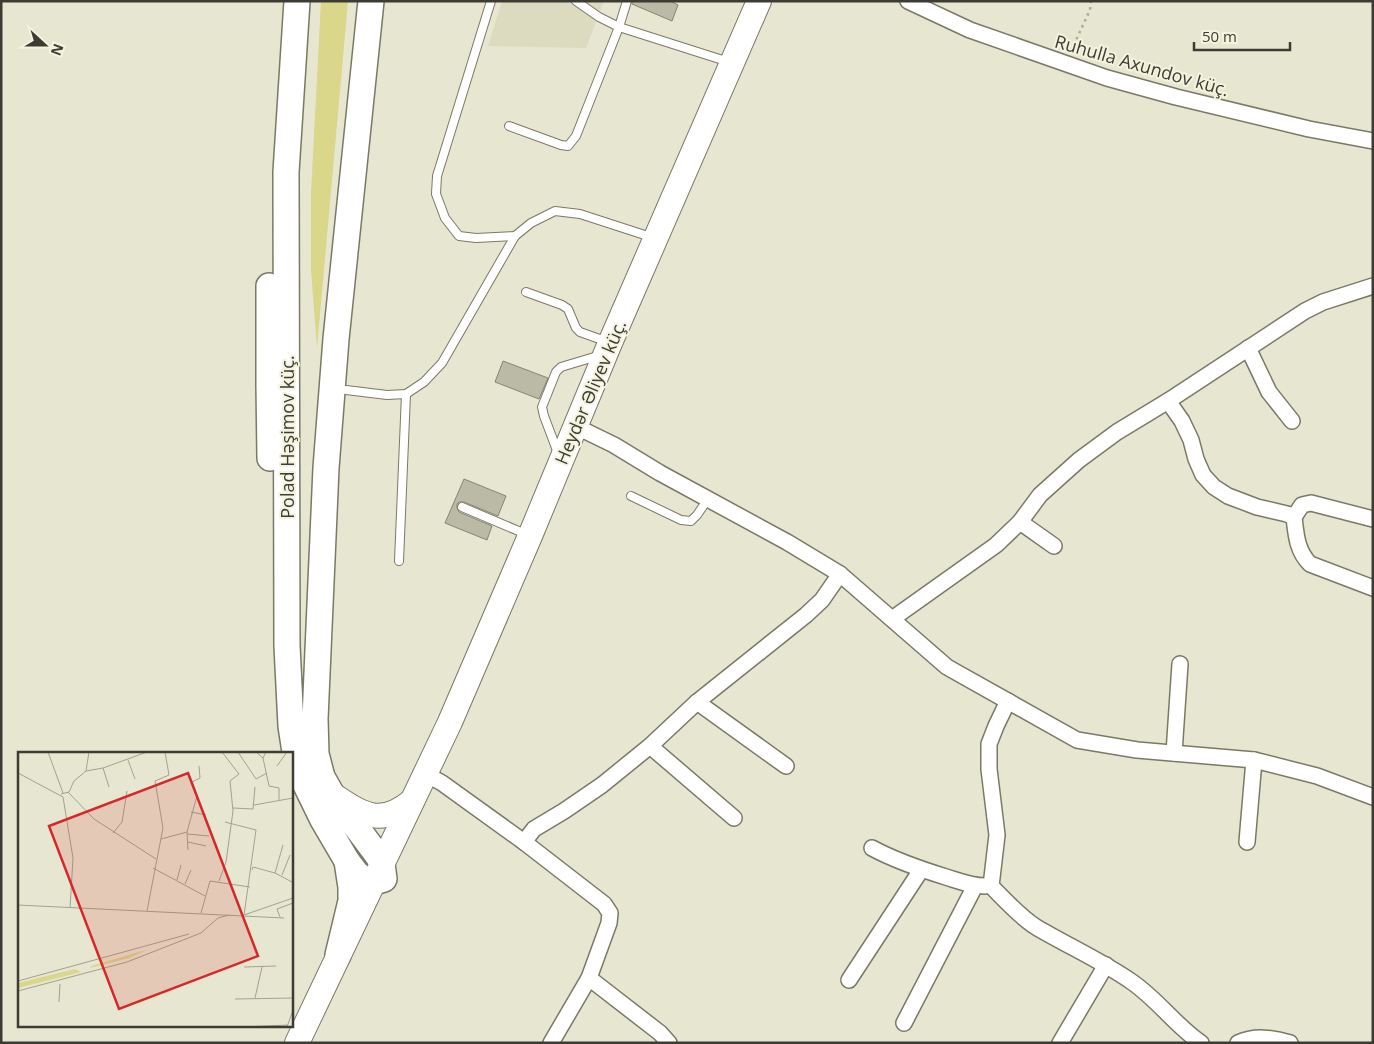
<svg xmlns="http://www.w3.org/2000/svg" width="1374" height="1044" viewBox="0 0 1374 1044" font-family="'Open Sans',sans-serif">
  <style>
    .built { fill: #dcdbbf }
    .green { fill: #dad68a }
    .building { fill: #babaa6; stroke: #858572 }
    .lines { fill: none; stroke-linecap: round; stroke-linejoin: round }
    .service-casing { stroke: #7a7966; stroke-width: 10 }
    .minor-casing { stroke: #7a7966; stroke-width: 18 }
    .primary-casing { stroke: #7a7966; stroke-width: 26 }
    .trunk-casing { stroke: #7a7966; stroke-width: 28 }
    .path { stroke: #aa9; stroke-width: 2.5; stroke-dasharray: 2.5 4; stroke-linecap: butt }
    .service { stroke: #fff; stroke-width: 8 }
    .minor { stroke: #fff; stroke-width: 15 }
    .primary { stroke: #fff; stroke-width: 24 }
    .trunk { stroke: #fff; stroke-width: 25 }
    .labels { text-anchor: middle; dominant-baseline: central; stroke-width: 4; stroke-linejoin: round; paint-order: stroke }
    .street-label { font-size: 18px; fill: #3c3c34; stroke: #f4f3de }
    .inset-road { fill: none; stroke: #a3a292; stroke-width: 1 }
    .view { fill: #d62828; fill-opacity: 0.15; stroke: #d62828; stroke-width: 2.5 }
    .inset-edge { fill: none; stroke: #3c3c34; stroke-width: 2.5 }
  </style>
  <rect width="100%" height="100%" fill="#e7e6d1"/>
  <path class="built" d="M502,1H604L586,48L488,46Z"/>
  <path class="green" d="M321,1H348L317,348L311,270V193Z"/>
  <g class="building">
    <path d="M632,1H670L678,5L672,21L632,4Z"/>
    <path d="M503,361L548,378L539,399L495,382Z"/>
    <path d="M464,479L506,496L498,516L464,502H459L457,504V508L459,512L492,526L487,540L445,523Z"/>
  </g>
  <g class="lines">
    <defs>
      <g id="service">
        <path d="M491,1L437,176L436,194L445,218L459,236L476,238L515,236L531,223L555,211L580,214L654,238"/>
        <path d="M576,1L599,17L619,27L729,62"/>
        <path d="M509,126L561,145L568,146L576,136L619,27L627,1"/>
        <path d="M526,292L562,305L568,309L576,328L580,332L608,342"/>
        <path d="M346,390L387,395L406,394L424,382L442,363L515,236"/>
        <path d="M558,453L544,416L542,407L556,372L561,367L601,355"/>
        <path d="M631,496L681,520L691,521L697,515L708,499"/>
        <path d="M462,507L528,535"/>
        <path d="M399,561L406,394"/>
      </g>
      <g id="minor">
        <path d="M908,1L970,30L1107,78L1176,97L1309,129L1373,141"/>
        <path d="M1248,348L1269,392L1292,421"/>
        <path d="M1168,401L1182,421L1191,440L1196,459L1203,475L1214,487L1228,496L1257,507L1287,514L1294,517C1296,535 1297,551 1310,564L1373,588"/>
        <path d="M575,426L614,445L660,473L787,542L840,574L947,667L1077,740L1137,750L1254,760L1317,776L1373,797"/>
        <path d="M1294,517L1302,505L1311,503L1373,519"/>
        <path d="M1020,522L1054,546"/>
        <path d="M892,619L996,545L1020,522L1040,495L1079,460L1117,432L1168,401L1305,311L1323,302L1373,286"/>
        <path d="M1008,701L996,726L989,744V769L997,835L991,886C1005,900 1019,916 1036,927C1068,946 1102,961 1132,982C1158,1000 1176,1026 1201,1043"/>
        <path d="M697,702L786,766"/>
        <path d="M650,746L734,818"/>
        <path d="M1174,753L1180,664"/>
        <path d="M426,774L442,783L524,842L604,904L610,913L609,923L589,978L551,1043"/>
        <path d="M524,842L534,829L564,811L602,785L650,746L697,702L806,615L822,600L840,574"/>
        <path d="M1247,842L1254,760"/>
        <path d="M872,848C896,861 920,869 946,877C959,881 971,886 985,886"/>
        <path d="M589,978L660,1033L669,1043"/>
        <path d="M849,980L921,870"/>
        <path d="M904,1023L975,886"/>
        <path d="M1060,1043L1106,965"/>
        <path d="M1238,1043C1255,1035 1273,1038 1290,1043"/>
      </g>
      <g id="primary">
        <path d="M333,795C363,815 381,827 412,801"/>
        <path d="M297,1043L450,722L530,536L610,343L759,1"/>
      </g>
      <g id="trunk">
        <path d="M297,1L286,172L287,646L291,726L295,752L301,775L323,820L347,861L357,874L365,880L374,882L384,879L382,864L378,856L331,793L322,777L316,754L315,719L326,468L336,339L371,1"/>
        <path d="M269,286V385L270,458"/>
        <path d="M338,955L351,901V887L347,861"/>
      </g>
    </defs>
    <use href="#service" class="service-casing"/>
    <use href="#minor" class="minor-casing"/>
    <use href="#primary" class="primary-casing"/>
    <use href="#trunk" class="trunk-casing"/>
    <path class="path" d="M1071,51L1090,10L1091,1"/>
    <use href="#service" class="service"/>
    <use href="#minor" class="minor"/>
    <use href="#primary" class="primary"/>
    <use href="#trunk" class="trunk"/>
  </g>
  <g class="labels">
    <g class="street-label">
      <text transform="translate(1142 65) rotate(16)">Ruhulla Axundov küç.</text>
      <text transform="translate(590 392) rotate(-67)">Heydər Əliyev küç.</text>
      <text transform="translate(287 437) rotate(-90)">Polad Həşimov küç.</text>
    </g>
  </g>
  <g transform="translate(18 752)">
    <rect width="275" height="275" fill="#e7e6d1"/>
    <path d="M131,197L111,206L72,216L73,214ZM57,217L63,220L0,236V231Z" fill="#dad68a"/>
    <path class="inset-road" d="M30,0L45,41M220,0L238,27L249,21M238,0L245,6L248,0M245,6L251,34L261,36V48M110,8L117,27M259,14L269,0M85,16L91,35M68,19L85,16L129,0M0,21L45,45L55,106L52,156M50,40L76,67L138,107M43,42L51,40L56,29L68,19L71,0M236,53L275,46M215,56L235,57L237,35M173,60L188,63M207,70L238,78L226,163M169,80L170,98M95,81L104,70L109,39M169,82L191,84M143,87L169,80L179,44L174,30L182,26L181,14M170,90L188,94M135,116L187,144M234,118L235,115L257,121L274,130M257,121L265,93M264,123L272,103M159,128L163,113M201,129L208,110L215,59L212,29L221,22L204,0M167,132L173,118M0,153L266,166M129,159L145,76L137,29L151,23L147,0M183,161L192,129L232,135M226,163L275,146M262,165L259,157L275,151M226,215L258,214M0,229L171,182M0,239L109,210L183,181L200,166L211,163M237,246L244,215M217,247L275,246M41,250L42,232M227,275L270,273M269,275L275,258"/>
    <path class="view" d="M170,21L240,204L101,257L31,74Z"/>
    <rect width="275" height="275" class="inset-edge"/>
  </g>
  <rect width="1374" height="1044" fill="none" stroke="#3c3c34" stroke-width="5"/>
  <g transform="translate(45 45) rotate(111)" stroke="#f4f3de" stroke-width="4" paint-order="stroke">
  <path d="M0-4L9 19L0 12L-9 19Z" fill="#3c3c34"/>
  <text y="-8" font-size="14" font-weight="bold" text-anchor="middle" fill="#3c3c34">N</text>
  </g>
  <path d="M1194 42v8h96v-8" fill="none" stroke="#3c3c34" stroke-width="2.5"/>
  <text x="1202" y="42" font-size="15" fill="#3c3c34" stroke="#f4f3de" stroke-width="4" paint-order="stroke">50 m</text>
</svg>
